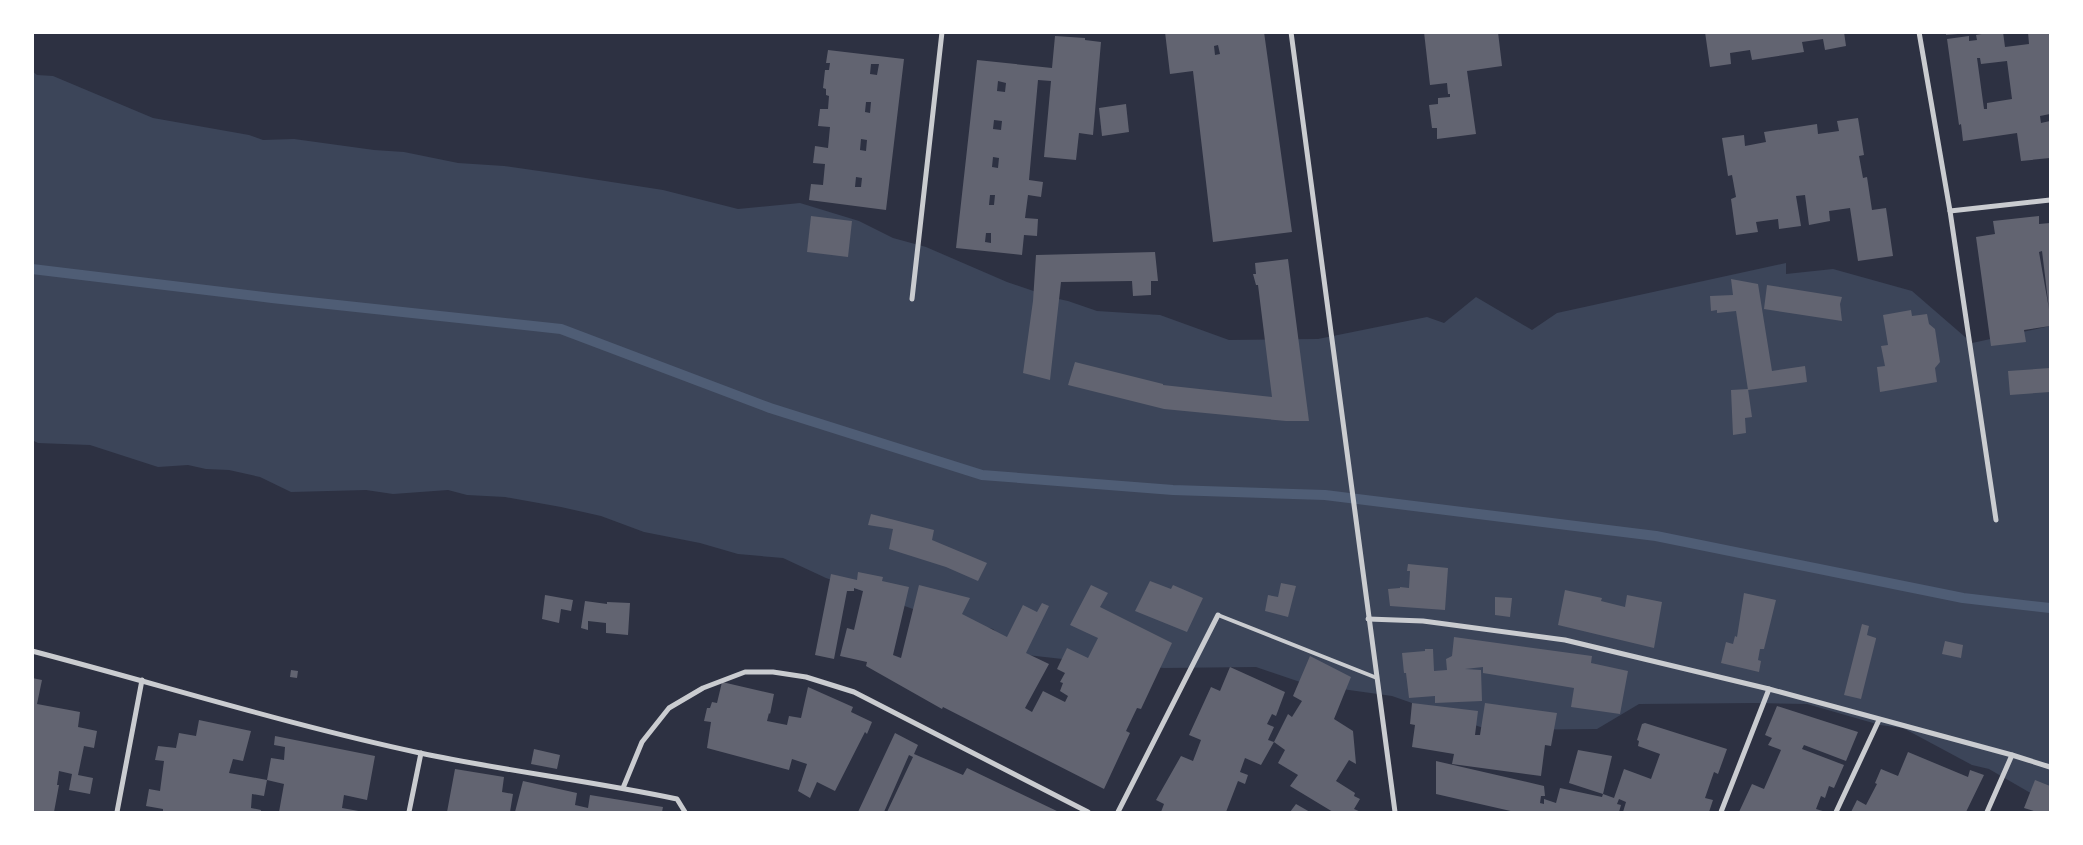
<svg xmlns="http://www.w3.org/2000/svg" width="2083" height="845" viewBox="0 0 2083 845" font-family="'PT Sans',sans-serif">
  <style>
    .green { fill: #3c4559 }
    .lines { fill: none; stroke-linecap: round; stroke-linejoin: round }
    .stream { stroke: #4f5d75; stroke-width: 10 }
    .building { fill: #626471; fill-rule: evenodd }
    .service { stroke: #caccd0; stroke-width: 4 }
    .minor { stroke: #caccd0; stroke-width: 5 }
  </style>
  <rect width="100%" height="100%" fill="#2d3142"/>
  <path class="green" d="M32,71L37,75L53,76L153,118L249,135L263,140L294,139L374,150L404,152L458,163L504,166L560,174L663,190L738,209L800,203L859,221L893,238L926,247L1007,282L1054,298L1068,301L1097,311L1160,315L1229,340L1318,339L1427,317L1444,323L1476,297L1532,330L1557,313L1786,263V274L1833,269L1912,291L1972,343L2050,326V796L2034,795L1989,769L1972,765L1903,728L1880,725L1807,704L1756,703L1639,704L1597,729L1489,730L1392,696L1306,684L1256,667L1164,668L1120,663L1107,664L1018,654L993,629L913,609L826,578L783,558L738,554L700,543L644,532L601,516L561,507L505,497L467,495L448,490L393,494L366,490L291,492L260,477L229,470L206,469L188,465L158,467L90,445L38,443L32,440Z"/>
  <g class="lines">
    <path class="stream" d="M32,269L272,298L561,329L770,408L982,475L1173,490L1325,495L1656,536L1963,598L2050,608"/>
  </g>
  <g class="building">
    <path d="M1165,32H1264L1292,232L1213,242L1193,71L1170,74ZM1218,45L1220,54L1215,55L1214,46Z"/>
    <path d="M1424,32H1498L1502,66L1467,71L1476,134L1437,139V128H1432L1429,105L1438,104V98L1450,97V94H1448L1447,83L1430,85Z"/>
    <path d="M1705,32H1844L1846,46L1825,50L1823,39L1802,42L1804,52L1752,60L1750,50L1730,53L1731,64L1710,67Z"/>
    <path d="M1946,32H1958V34L1946,35Z"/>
    <path d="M1993,32H2003L2005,47L2029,44L2028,32L2050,33V114L2040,116L2041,123L2050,121V158L2021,161L2017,133L1963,141L1961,124L1959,125L1947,39L1969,36V41L1977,40L1976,35ZM1977,58H1980L1981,64L2007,61L2012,99L1987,103V109H1984Z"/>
    <path d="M1055,36L1085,38V40L1101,42L1093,135L1079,133L1076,160L1044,157L1051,81L1038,80L1029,180L1043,182L1041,197L1028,195L1025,218L1038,219L1037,236L1024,235L1022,255L956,248L977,60L1052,68ZM998,81L1006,83L1005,92L997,91ZM994,120L1002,121L1001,130L993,129ZM993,157L999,158L998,168L992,167ZM990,195H995L994,205H989ZM986,233H991V243L985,242Z"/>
    <path d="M828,50L904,59L886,210L809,200L811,184L823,185L825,164L813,163L815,146L828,148L830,127L818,126L820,109H828L829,96L826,95V89L823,88L825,70H829L830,63H826ZM871,64H879L877,75L870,74ZM866,102H871L870,113L865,112ZM861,139L867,140L866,151L860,150ZM856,177L862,178L861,187H855Z"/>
    <path d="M1126,104L1129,132L1102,136L1099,108Z"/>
    <path d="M1858,118L1864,155L1859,156L1863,178L1867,177L1872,210L1886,208L1893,256L1858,261L1850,208L1829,211L1830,221L1809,225L1805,195L1796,196L1801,226L1779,229L1778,219L1756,222L1758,232L1736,235L1731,199L1736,197L1732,175L1728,176L1722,138L1744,135L1745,146L1766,142L1764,132L1817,124L1818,134L1839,131L1837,121Z"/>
    <path d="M811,216L852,221L848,257L807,252Z"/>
    <path d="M2039,216V224L2050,223V326L2024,330L2026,342L1991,346L1976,237L1995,234L1993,221ZM2042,251L2049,309L2039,252Z"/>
    <path d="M1155,252L1158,281H1151V295L1133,296L1132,281L1061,282L1050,380L1023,373L1033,301L1036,255Z"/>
    <path d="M1288,259L1309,421H1286L1164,409L1068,385L1075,362L1163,384V385L1272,397L1258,285H1256L1253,274H1256L1255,263Z"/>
    <path d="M1731,279L1758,284L1772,371L1805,366L1807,382L1748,390L1736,311L1717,313V310L1711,311L1710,296L1733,295Z"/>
    <path d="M1767,285L1842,297L1840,304L1842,321L1764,309Z"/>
    <path d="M1911,310L1912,316L1927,314L1929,324L1935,329L1940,362L1935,368L1937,382L1880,392L1877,367L1885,366L1881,346L1888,345L1883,315Z"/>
    <path d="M2050,368V392L2010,395L2008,371Z"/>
    <path d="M1748,389L1752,417L1745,418L1746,433L1733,435L1731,390Z"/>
    <path d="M871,514L934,530L932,540L987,563L978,581L946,567L889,549L893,529L868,525Z"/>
    <path d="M1408,564L1448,568L1445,610L1390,606L1388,589L1400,588V587L1409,588L1410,571H1407Z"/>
    <path d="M858,572L883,577L882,581L909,587L893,655L901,658L919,585L970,598L962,614L1007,637L1023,605L1037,612L1042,603L1049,606L1026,653L1049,664L1025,708L1032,712L1043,691L1065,702L1068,696L1060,691L1063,683L1060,682L1065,673L1057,669L1067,648L1088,658L1098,638L1070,625L1091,585L1108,593L1100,607L1172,643L1141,709L1137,708L1126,731L1130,733L1104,789L943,707L942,709L866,666L867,662L840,656L847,628L854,630L863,591L854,588V591H847L834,659L815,655L831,574L857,580Z"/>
    <path d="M1150,581L1171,589L1173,585L1203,598L1187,632L1135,611Z"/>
    <path d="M1281,583L1296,586L1288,617L1265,611L1268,595L1278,597Z"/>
    <path d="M1565,590L1602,598L1601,601L1625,607L1627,595L1662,602L1654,648L1558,625Z"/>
    <path d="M1744,593L1776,600L1764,649H1760L1758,660L1761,661L1759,672L1721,663L1726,642L1733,644L1735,636L1737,637Z"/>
    <path d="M545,595L573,600L571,611L561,609L559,623L542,619Z"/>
    <path d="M1495,597L1512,598L1510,617L1495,615Z"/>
    <path d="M585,601L607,604V602L630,603L628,635L606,633V623L588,621V630L581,628Z"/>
    <path d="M1862,624L1869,626L1867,635L1876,638V639L1861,699L1844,695Z"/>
    <path d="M1454,637L1592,656L1591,663L1628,671L1620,714L1571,707L1574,688L1483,673V667L1465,669L1481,670L1482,701L1435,703V696L1409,698L1406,673H1404L1402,653L1425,651V649H1433L1434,671L1447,670L1446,659L1452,656Z"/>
    <path d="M1945,641L1963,645L1961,658L1942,654Z"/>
    <path d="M1310,656L1351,677L1334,719L1353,731L1356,764L1349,760L1336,781L1355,793L1354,796L1360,799L1354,809L1361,812H1333L1290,786L1298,775L1278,763L1285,750L1274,742L1261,765L1245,758L1240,772L1248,775L1245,784L1238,781L1226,812H1161L1164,804L1156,800L1181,756L1193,761L1201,740L1189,735L1211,687L1220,691L1230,667L1285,692L1276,716L1272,714L1267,724L1274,727L1268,740L1274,742L1288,714L1292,717L1302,701L1293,696Z"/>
    <path d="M291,670L298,671L297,678L290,677Z"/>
    <path d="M32,678L42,680L37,704L80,712L78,727L97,731L94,748L84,746L78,775L93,778L90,794L69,790L72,774L59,771L57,785H59L54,812H32Z"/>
    <path d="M722,682L774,694L770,714L769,713L767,721L787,725L789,716L801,718L808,687L853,707L851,712L872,722L867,734L865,732L835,791L817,782L810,798L798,791L807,764L792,759L789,770L707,748L711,722L704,721L707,708H710L712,702L717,703Z"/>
    <path d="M1412,703L1478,711L1475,735H1480L1485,703L1557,713L1551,746L1545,745L1541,776L1452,764L1454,754L1412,747L1415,725L1410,724Z"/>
    <path d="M1777,706L1858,732L1846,761L1804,745L1802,749L1844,765L1834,788L1829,786L1825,798L1821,796L1816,809L1826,812H1739L1752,784L1764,789L1781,750L1768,745L1772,738L1765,735Z"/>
    <path d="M199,720L251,731L243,761L233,759L229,773L267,780L264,796L252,794L251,808L261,810V812H163V809L146,806L149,789L160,791L164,761L155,760L158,746L176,748L179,733L196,736Z"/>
    <path d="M1645,723L1727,749L1718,774L1714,772L1705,798L1713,800L1709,812H1623L1626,802L1619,799L1617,804L1621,805L1619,812H1515L1436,794V761L1544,786L1545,796H1541L1540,803L1544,804V799L1556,803L1560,788L1602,797L1603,794L1569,783L1578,750L1612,756L1603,794L1614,798L1624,769L1651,779L1660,754L1638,746L1639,741L1637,740L1642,724Z"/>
    <path d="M895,733L918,745L914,754L963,775L967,768L1059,812H887L913,757L909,755L884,812H858Z"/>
    <path d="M275,736L375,756L367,800L344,795L342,808L364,812H279L284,784L267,780L271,758L284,760L285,747L274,745Z"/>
    <path d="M534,749L560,755L557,769L531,764Z"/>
    <path d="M1908,752L1968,777L1970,770L1984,775L1966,812H1867L1863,811L1851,812L1857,800L1866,805L1877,784L1875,783L1881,769L1898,776Z"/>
    <path d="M455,769L504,777L502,792L513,794L510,812H447Z"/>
    <path d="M2035,780L2050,786V812H2037L2024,808Z"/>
    <path d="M523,781L577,793L575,805L588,808L590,795L663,807L662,812H515Z"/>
    <path d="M1296,804L1310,812H1290Z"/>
  </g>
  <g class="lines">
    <path class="service" d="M1218,615L1377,678"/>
    <g class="minor">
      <path d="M1291,32L1395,812"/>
      <path d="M1919,32L1950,211L1996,520"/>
      <path d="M1950,211L2050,200"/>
      <path d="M912,299L942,32"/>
      <path d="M1368,619L1423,621L1565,640L1769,689L2012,755L2050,767"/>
      <path d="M32,651C162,685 289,725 420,753C505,771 592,781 677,799L685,812"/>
      <path d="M623,788L642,742L669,708L703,688L745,672H773L806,677L854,692L1088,812"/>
      <path d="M117,812L142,680"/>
      <path d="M409,812L421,753"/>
      <path d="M1118,812L1218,615"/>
      <path d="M1721,812L1769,689"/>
      <path d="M1836,812L1879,720"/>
      <path d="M1987,812L2012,755"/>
    </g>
  </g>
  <rect width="2083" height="845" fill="none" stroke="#ffffff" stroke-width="68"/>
</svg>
